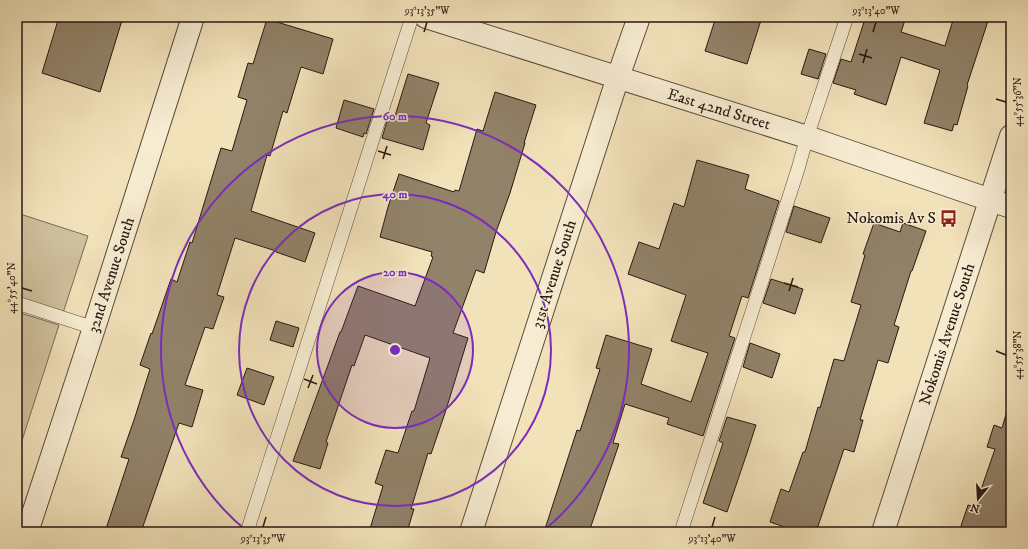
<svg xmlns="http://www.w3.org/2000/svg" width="1028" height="549" viewBox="0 0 1028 549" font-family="'IM FELL DW Pica',serif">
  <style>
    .green { fill: #cfc09d; stroke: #7b6c57 }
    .building { fill: #918269; stroke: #271911 }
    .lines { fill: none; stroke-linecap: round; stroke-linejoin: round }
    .service-casing { stroke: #5a4b3b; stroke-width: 14 }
    .minor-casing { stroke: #5a4b3b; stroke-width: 24 }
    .tertiary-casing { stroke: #5a4b3b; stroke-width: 24 }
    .service { stroke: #f7ecd2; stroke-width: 13 }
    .minor { stroke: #f7ecd2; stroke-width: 22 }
    .tertiary { stroke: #f7ecd2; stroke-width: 22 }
    .ticks { fill: none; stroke: #271911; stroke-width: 1.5 }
    .ring { fill: none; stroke: #7b2cbf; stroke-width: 2 }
    .labels { text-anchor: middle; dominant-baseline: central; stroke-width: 3; stroke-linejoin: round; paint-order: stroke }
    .street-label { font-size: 16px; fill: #271911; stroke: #f7ecd2 }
    .poi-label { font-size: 16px; fill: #271911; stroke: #f7ecd2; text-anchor: end }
    .centre { fill: #7b2cbf; stroke: #f7ecd2; stroke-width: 2 }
    .ring-label { font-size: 12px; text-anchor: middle; font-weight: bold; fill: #7b2cbf; stroke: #f7ecd2; stroke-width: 3; stroke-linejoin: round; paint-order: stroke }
    .neatline { fill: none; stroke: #271911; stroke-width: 1.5 }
    .ticks-label { font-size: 10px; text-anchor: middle; fill: #271911 }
  </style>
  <rect width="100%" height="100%" fill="#f2e2ba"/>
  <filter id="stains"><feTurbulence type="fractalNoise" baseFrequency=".005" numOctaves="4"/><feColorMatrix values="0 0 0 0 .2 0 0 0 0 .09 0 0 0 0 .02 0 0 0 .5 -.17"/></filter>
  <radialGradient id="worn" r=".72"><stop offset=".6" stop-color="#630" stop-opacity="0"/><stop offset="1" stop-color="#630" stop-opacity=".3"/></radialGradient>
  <g class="green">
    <path d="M17,213L88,236L63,313L17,297Z"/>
    <path d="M17,312L59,325L17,456Z"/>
  </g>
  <g class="building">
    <path d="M59,17H123L100,92L42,73Z"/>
    <path d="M716,17H762L747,64L705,51Z"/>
    <path d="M875,17H906L901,32L945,46L954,17H976L988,21L967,85L968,86L957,125L954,124L952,131L924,123L940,70L901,57L886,105L854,94L856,90L833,83L841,59L851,62L865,19L874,22Z"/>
    <path d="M267,19L333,39L323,74L301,67L287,113L283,111L270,156L267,155L251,211L315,233L305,262L276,252V251L235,238L217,295L224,297L213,329L205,327L185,385L203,390L192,427L179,423L141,532H105L129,459L121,457L135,417L150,369L140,365L151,333L152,334L171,279L177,282L190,242L192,243L221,148L232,151L247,100L238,97L248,63L253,64Z"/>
    <path d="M809,49L826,54L818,79L801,74Z"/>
    <path d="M408,74L439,83L426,123L430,125L423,150L382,138L389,114L395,116Z"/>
    <path d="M495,92L536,105L524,143H525L510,193L496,232L484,273L476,270L453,333L468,338L446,410L431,454L428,453L411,509H414L407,532H369L383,486L375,483L386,450L398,453L412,411H414L430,358L365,335L354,366L352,365L326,442L328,443L320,469L293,461L340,332H341L358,286L415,306L433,257L431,256L432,252L380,237L388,207L399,174L454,192L455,190L459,191L477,129L483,131Z"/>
    <path d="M344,100L374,109L366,134L364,133L363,137L336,128Z"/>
    <path d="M697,160L749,175L745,189L779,201L748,298L742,296L729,336L735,338L703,436L667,424L669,418L625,404L613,443L619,444L589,532H544L577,430L580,431L600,369L596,368L606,335L652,349L641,384L691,402L708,353L671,341L686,295L628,274L639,242L659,249L674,203L684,207Z"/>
    <path d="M794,206L830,218L821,243L786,232Z"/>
    <path d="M874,223L900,232L903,223L926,231L912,271H911L894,325L899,327L888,363L878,360L860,420H863L854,452L844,449L816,532H799L770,522L781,489L789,492L803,452H805L818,407L820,408L834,359L844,361L861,305L851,302L865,255L863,254Z"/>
    <path d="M771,279L803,289L795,314L763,303Z"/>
    <path d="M276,321L299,328L293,347L270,340Z"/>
    <path d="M750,343L780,354L772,378L743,367Z"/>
    <path d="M247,368L274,377L264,405L237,395Z"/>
    <path d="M1007,411L1011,412V523L1008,532H959L968,505L975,507L995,449L987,447L994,425L1002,428Z"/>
    <path d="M727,417L756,425L748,450L727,512L703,503L723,443L719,441Z"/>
  </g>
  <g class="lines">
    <defs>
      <g id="service">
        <path d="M17,303L94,328"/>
        <path d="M247,532L412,17"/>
        <path d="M681,532L798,169L807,137L847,17"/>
      </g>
      <g id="minor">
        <path d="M27,532L94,328L193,17"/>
        <path d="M471,532L618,77L639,17"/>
        <path d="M883,532L1011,136"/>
      </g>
      <path id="tertiary" d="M426,17L807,137L1011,207"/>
    </defs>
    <use href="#service" class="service-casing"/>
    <use href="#minor" class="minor-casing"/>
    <use href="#tertiary" class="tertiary-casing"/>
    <use href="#service" class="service"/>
    <use href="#minor" class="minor"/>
    <use href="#tertiary" class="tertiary"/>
  </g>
  <path class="ticks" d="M424,32L427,22M873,32L876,22M859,54L872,58M863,63L867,49M996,99L1006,102M378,151L391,155M383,159L387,146M784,283L798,287M22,288L32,291M789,291L793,278M996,351L1006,355M304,379L317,384M308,388L313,375M263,527L266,517M712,527L715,517"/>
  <circle cx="395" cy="350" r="78" fill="#7b2cbf" fill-opacity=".12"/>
  <g class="ring">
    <circle cx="395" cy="350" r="78"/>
    <circle cx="395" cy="350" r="156"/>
    <path d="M248 532A234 234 0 1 1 542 532"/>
  </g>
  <defs>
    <symbol id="bus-bare" viewBox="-9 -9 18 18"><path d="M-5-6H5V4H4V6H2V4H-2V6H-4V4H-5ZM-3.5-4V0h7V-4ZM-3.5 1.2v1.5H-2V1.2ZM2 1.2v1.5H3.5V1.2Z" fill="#8f2418" stroke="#f7ecd2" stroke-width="2.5" paint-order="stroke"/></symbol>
  </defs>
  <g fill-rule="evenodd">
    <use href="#bus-bare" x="936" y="206" width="25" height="25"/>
  </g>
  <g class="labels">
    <g class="street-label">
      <text transform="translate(719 109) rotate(17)">East 42nd Street</text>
      <text transform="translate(554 274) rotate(-72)">31st Avenue South</text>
      <text transform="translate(111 275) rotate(-72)">32nd Avenue South</text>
      <text transform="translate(947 334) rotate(-72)">Nokomis Avenue South</text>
    </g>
    <g class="poi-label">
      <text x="936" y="218">Nokomis Av S</text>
    </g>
  </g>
  <circle cx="395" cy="350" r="6" class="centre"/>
  <g class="ring-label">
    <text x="395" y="120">60 m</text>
    <text x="395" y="198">40 m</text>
    <text x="395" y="276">20 m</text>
  </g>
  <rect width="1028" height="549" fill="none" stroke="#f2e2ba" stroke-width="44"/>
  <g transform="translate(978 499) rotate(198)" stroke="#f7ecd2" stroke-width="3" paint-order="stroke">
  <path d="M0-3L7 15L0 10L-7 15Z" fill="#271911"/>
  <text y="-6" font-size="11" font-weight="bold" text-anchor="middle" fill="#271911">N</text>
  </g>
  <rect x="22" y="22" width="984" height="505" class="neatline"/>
  <g class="ticks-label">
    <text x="427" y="14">93°13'35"W</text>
    <text x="876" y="14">93°13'40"W</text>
    <text transform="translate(1017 102) rotate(-90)" y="4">44°55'36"N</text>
    <text transform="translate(11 288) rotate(-90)" y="4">44°55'40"N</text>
    <text transform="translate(1017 355) rotate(-90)" y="4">44°55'38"N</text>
    <text x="263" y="542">93°13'35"W</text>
    <text x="712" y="542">93°13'40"W</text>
  </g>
  <rect width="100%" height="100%" filter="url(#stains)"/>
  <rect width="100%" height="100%" fill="url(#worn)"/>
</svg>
